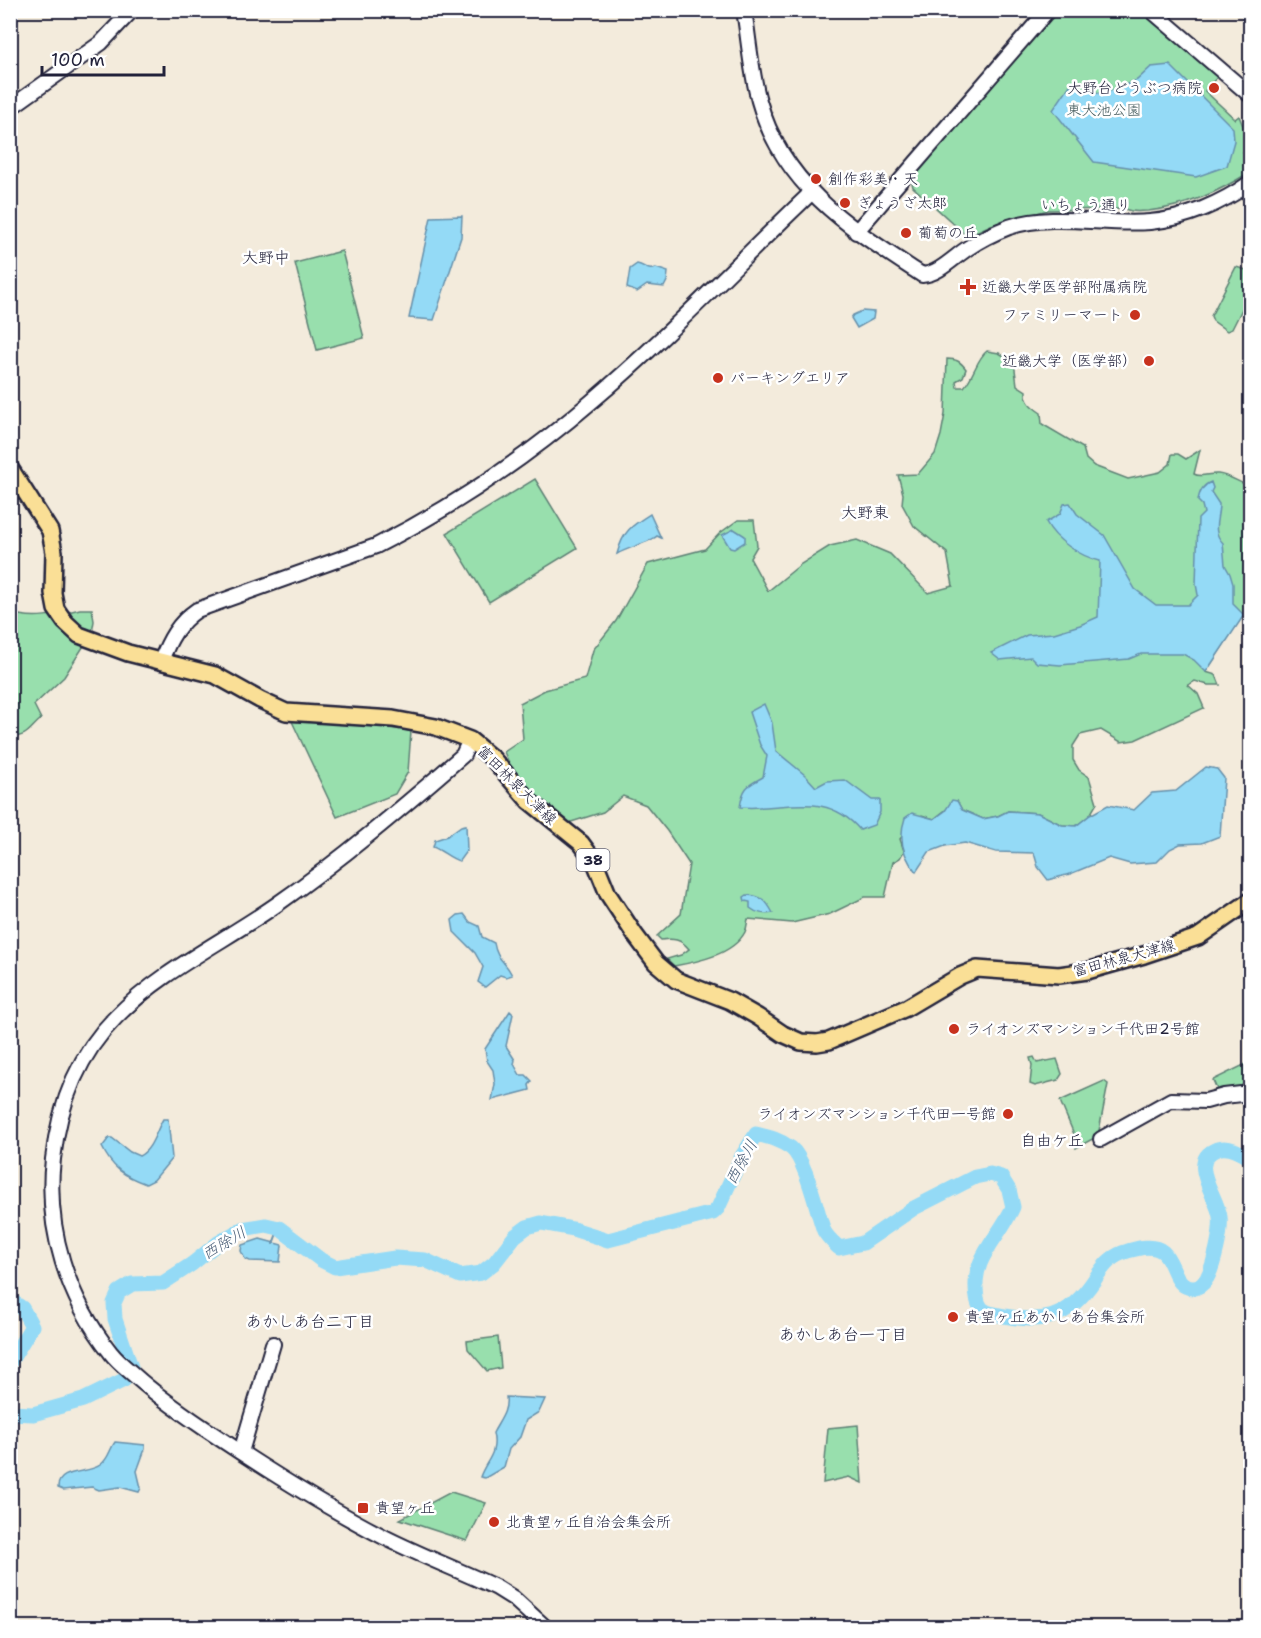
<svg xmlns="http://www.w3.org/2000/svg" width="1261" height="1638" viewBox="0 0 1261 1638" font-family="'Shantell Sans','Klee One',sans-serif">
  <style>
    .green { fill: #98dfad; stroke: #5d8074; stroke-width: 1.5 }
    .water { fill: #94daf6; stroke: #6690ab; stroke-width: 1.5 }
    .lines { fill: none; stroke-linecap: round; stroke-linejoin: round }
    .stream { stroke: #6690ab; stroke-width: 2 }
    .river { stroke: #94daf6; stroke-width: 15 }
    .secondary-casing { stroke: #22223b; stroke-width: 18 }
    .primary-casing { stroke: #22223b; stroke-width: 20 }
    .secondary { stroke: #fff; stroke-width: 14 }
    .primary { stroke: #fadf96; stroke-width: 15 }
    .poi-dot { fill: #c8321e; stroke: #fff; stroke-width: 2 }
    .labels { text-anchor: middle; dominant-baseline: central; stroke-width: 5; stroke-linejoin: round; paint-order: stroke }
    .shield { fill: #fff; stroke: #646476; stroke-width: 1.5 }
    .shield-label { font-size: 14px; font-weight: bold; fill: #22223b }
    .poi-label { font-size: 15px; fill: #22223b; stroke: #fff; text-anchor: start }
    .park-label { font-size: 15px; fill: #455b5d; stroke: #fff }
    .street-label { font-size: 15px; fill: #22223b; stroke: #fff }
    .neighbourhood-label { font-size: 16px; fill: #22223b; stroke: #fff }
    .water-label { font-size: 16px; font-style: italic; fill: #445973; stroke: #fff }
  </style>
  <rect width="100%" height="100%" fill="#f3ebdc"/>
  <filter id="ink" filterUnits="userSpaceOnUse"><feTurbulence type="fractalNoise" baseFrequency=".0167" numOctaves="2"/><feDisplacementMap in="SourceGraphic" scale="12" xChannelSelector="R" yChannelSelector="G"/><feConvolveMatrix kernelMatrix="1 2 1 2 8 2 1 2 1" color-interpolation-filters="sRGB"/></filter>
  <g filter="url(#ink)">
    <g class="green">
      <path d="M1057,11H1142L1219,75L1205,91L1235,119L1239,116L1250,143L1243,152L1250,158V172C1218,192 1186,207 1148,211C1140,211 1133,213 1125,209L1048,210L991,225L967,236L913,187L911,179Z"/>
      <path d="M342,251L364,338L317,350L295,263Z"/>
      <path d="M1236,267L1250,271V293L1232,329L1227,331L1213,321L1211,316Z"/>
      <path d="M987,351L999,353L1014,362L1017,385L1026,391C1025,402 1032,407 1041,413L1042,424L1083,448L1086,459L1094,466L1128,479L1160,472L1170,464L1172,454H1178L1186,459L1200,450L1194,474C1201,478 1209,473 1218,474C1229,475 1239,483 1250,486V619L1243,615L1206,672L1216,675L1220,685H1208L1195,681L1188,685L1198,694L1204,708L1135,740L1121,742L1101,730L1080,735L1073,746V760L1079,770L1089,777L1097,803L1090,815L1076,826L1062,825L1038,813L1008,811L998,816L983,819L962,810L957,801L934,819L922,815L900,839L904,851L900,858L893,862L885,897H865L830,914L792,923L748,919C747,923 747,928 745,932C733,955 696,962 674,966L667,959L681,955L689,949C681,939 673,938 661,940L657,936L681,914L689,864L667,831L646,805L623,796L603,812L565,824C542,810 514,777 504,752L523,739L520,703L545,690L585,679L593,650L616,621L648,564L705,549L720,533L738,520H754L757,546L750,558L768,591L801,564L830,546L857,540L890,554L928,593L953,586L947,553L914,526L902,504L903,494L898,475L918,474L935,454L941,435L945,414L947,359C956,359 960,361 966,369L963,377L956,381L957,387H964C974,376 977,358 987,351Z"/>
      <path d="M535,479L577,548L489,602L447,533Z"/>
      <path d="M80,609H92L94,621L92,633L64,677L34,705L41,719C29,729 28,737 11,737V613C33,620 57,615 80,609Z"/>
      <path d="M289,715L411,731L408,772L395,794L337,817Z"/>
      <path d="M1034,1057L1037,1063L1057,1059L1062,1074L1058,1080L1035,1086L1030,1084L1032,1065L1030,1058Z"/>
      <path d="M1250,1062V1088L1218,1092L1213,1080Z"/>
      <path d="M1104,1081L1108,1084L1098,1136L1076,1148V1139L1060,1101Z"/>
      <path d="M498,1337L501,1368L487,1371L468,1349L467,1341Z"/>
      <path d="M858,1425L862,1483L849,1477L823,1483L828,1428Z"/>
      <path d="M451,1492L486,1503L467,1541L400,1519Z"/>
    </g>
    <g class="water">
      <path d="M1170,65L1233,128L1234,141L1227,166L1196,177L1094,162L1053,110L1070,85L1103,94L1137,80L1151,67Z"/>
      <path d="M462,216L461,237L434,320L409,318L431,217Z"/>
      <path d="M637,264C645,265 647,272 656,268L668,272L667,281L664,287L647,285L637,292L627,288L630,269Z"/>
      <path d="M862,311L874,312L873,319L857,328L851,318L853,315Z"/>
      <path d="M1211,482L1213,488L1211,492L1219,504C1219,519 1211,531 1223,543L1225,565L1230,574L1233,584V604L1244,615L1206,672L1194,660L1183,654H1141L1129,659L1060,665L1037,663L1031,657L1000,660L991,653L1027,635L1054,633L1080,625L1098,617L1100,561C1080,556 1056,541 1046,522L1060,514L1064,504L1070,503L1077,514L1104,535L1135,589L1156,605H1188L1198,595L1196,584L1198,519L1204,513L1202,505L1198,501C1199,493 1203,485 1211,482Z"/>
      <path d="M650,514L661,538L657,536C651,542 627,548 617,554C623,531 631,526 650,514Z"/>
      <path d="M734,529L745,536V542L734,549L730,548L722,535Z"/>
      <path d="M764,704L772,723L776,751L805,775L816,787L827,781L845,780L872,800H880V812L874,825L860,830C825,789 785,811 740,807C743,788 746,786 763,777L767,756L760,745L749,712Z"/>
      <path d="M1206,767L1217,769L1224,778L1220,836L1202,843L1180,844L1170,849L1157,862L1130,864L1109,858L1070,874L1048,880L1038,867L1034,853L996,852L965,843L945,846L929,852L916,872C902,855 898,838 905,818L912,813L934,819L945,811L952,800L957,801L962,810L983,819L998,816L1008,811L1038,813L1062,825L1076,826L1090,815L1108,805L1134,810L1152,793L1176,791Z"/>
      <path d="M466,825L467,850L459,861C449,858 443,851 433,847L435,840L447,836L461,826Z"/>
      <path d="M747,895C762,896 766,900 773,913C765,915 756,913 750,908V902L745,901L744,897Z"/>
      <path d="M464,914L470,922L479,926L482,937L494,943C497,961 505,960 512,975L506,977L500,975L485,987L478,982L483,967L475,953L454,932L452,920L458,915Z"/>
      <path d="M510,1011L513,1014L506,1046L515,1060L514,1064L520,1075H526L532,1081L529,1085L530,1090L492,1100L495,1084L493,1070L487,1061L485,1049Z"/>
      <path d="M163,1119H168L172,1158L154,1180L146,1184C124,1176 112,1168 102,1147L109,1138H112L130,1152L139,1156C152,1150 156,1131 163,1119Z"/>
      <path d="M260,1239L282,1245L280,1262L250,1261L245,1259L241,1251L242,1245Z"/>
      <path d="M506,1397L545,1399L539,1412L526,1420L520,1437L509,1449L504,1467L485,1478L480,1477C486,1460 498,1454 493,1433C499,1421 508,1412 506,1397Z"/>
      <path d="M115,1442L145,1445V1449L137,1471L141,1488L139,1492L120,1487L99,1490L92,1487L63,1490L58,1488C57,1468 89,1474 100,1465C109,1459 109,1450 115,1442Z"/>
    </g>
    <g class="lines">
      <path class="stream" d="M273,1244L279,1228"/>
      <g class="river">
        <path d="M10,1300L22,1308L32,1326L10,1362"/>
        <path d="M10,1413L33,1414L83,1400L124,1380L132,1370L115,1319L114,1303L119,1292L132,1284L163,1283L192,1264L218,1243L242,1229L266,1225L279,1228L321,1260L335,1267L395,1258L425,1260L460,1276L481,1273L494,1263L515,1236L527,1227L541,1223L573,1229L608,1240L713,1213L718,1208L742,1156L756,1134C769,1137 780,1140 791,1148C806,1160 817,1212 824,1231C827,1237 834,1243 839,1248L863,1243L914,1208L975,1177L990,1174L1001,1177L1009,1190L1013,1207C999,1239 970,1258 977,1297C978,1307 983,1312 994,1314C1043,1324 1066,1322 1095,1279C1104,1265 1112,1255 1128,1251C1139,1248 1153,1244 1163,1252C1175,1263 1174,1288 1193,1288C1199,1288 1204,1283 1207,1278C1214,1265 1222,1231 1220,1217C1218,1197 1186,1161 1217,1149C1228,1145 1241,1152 1250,1158"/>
      </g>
      <defs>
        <g id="secondary">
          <path d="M744,10C749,41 751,72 759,101C783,187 852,229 922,275C939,274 954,257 968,248C980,240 996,232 1009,227C1055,212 1103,226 1150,222C1185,219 1222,203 1250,183"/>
          <path d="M1151,10L1250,95"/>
          <path d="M10,108L101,43L132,10"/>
          <path d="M856,232L1048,10"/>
          <path d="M161,661C169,640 178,623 197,610L376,546C451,508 527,457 591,402C668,337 738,262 811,193"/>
          <path d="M470,740L463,755C402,808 342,859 276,905C223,942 161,971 116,1017C78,1055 59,1106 53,1159C45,1228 67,1298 111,1353C117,1361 126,1368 134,1375C156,1395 179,1411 204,1428C262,1467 320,1504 382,1536C419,1555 459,1570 497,1588L513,1598L546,1628"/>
          <path d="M1101,1139L1171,1100L1206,1101L1224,1096L1250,1093"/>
          <path d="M241,1452L273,1344"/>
        </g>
        <path id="primary" d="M10,468L50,531L54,552L53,593L56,609L65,622L79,635L128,653L215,675L260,700L286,712L393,719L436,727L470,740L493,759L529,801L581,843L595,862L608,894L635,935L656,963L676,980L730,1001L758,1017L783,1034L801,1042L817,1043L829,1041L906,1008L960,976L977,969L1059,975L1087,971L1144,955L1198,937L1250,901"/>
      </defs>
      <use href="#secondary" class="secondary-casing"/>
      <use href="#primary" class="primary-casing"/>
      <use href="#secondary" class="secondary"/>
      <use href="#primary" class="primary"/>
    </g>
  </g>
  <g class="poi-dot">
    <circle cx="1214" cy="88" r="6"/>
    <circle cx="816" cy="179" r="6"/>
    <circle cx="845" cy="203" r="6"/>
    <circle cx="906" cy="233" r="6"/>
    <path d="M965 278h6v6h6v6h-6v6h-6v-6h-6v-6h6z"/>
    <circle cx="1135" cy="315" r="6"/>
    <circle cx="1149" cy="361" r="6"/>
    <circle cx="718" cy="378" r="6"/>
    <circle cx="954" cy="1029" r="6"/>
    <circle cx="1008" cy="1114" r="6"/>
    <circle cx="953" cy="1317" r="6"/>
    <rect x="357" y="1502" width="12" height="12" rx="3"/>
    <circle cx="494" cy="1522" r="6"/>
  </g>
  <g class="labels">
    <rect class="shield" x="576.5" y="849" width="33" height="22" rx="4.5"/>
    <g class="shield-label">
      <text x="593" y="860">38</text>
    </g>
    <g class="poi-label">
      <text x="1202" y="88" text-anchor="end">大野台どうぶつ病院</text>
      <text x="828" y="179">創作彩美・天</text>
      <text x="857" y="203">ぎょうざ太郎</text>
      <text x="918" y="233">葡萄の丘</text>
      <text x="982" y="287">近畿大学医学部附属病院</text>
      <text x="1123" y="315" text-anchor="end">ファミリーマート</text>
      <text x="1137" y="361" text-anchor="end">近畿大学（医学部）</text>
      <text x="730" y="378">パーキングエリア</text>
      <text x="966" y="1029">ライオンズマンション千代田2号館</text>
      <text x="996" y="1114" text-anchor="end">ライオンズマンション千代田一号館</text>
      <text x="965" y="1317">貴望ヶ丘あかしあ台集会所</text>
      <text x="375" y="1508">貴望ヶ丘</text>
      <text x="506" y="1522">北貴望ヶ丘自治会集会所</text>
    </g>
    <g class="park-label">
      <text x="1104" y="110">東大池公園</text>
    </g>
    <g class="street-label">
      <text x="1086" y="205">いちょう通り</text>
      <text transform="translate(517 785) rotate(45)">富田林泉大津線</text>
      <text transform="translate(1124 958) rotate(-15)">富田林泉大津線</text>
    </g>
    <g class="neighbourhood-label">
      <text x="266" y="257">大野中</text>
      <text x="865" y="512">大野東</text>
      <text x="1052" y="1140">自由ケ丘</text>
      <text x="310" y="1321">あかしあ台二丁目</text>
      <text x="843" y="1334">あかしあ台一丁目</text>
    </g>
    <g class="water-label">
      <text transform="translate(741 1162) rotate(-61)">西除川</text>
      <text transform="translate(224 1243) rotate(-31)">西除川</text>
    </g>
  </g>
  <rect width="1261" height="1638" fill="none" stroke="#fff" stroke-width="36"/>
  <rect x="18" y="18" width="1225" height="1602" fill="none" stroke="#22223b" stroke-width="2" filter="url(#ink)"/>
  <path d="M42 66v9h122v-9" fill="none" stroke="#22223b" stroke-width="3"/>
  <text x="51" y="66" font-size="18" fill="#22223b" stroke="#ffffff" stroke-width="4.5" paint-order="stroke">100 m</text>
</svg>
